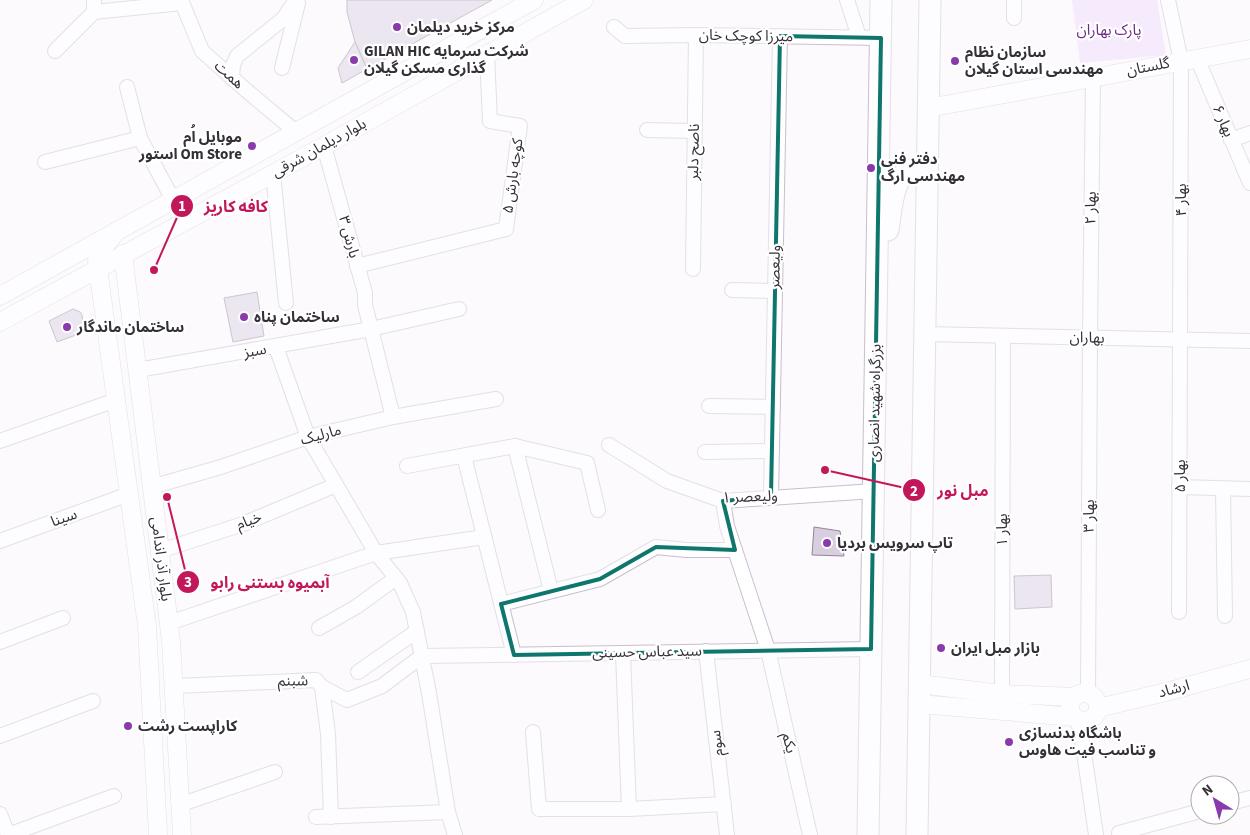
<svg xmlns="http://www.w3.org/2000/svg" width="1250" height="835" viewBox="0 0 1250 835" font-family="'Source Sans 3','Noto Sans Arabic',sans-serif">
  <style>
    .green { fill: #f0d7fd }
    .building { fill: #d9cedf; stroke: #918797 }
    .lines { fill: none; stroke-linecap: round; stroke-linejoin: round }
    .minor-casing { stroke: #c9becf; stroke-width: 16 }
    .major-casing { stroke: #c9becf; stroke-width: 19 }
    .highway-casing { stroke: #c9becf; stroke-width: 23 }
    .minor { stroke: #fff; stroke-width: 14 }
    .major { stroke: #fff; stroke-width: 18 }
    .highway { stroke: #fff; stroke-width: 21 }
    .marked { fill: none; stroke: #0f766e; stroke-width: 4; stroke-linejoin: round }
    .poi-dot { fill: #893bab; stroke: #fff; stroke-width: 2 }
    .labels { text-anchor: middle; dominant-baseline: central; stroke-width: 4.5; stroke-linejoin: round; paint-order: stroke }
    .poi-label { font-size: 15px; font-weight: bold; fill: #343037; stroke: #fff; text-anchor: start }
    .park-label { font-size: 15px; fill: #6a2c86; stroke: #fff }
    .street-label { font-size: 15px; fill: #343037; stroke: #fff }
    .leader { fill: none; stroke: #c2185b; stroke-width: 2 }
    .callout-dot { fill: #c2185b; stroke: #fff; stroke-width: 2 }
    .mark-label { font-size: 15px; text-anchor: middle; font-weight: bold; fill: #fff }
    .callout-label { font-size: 16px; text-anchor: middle; font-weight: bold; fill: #c2185b; stroke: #fff; stroke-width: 4.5; stroke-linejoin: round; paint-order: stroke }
  </style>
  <rect width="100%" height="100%" fill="#fcfafd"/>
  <path class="green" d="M1072,0H1157L1166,55L1080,63Z"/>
  <g class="building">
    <path d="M347,0H492L367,69L355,42L347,12Z"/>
    <path d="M355,42L367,69L342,83L338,68Z"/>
    <path d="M257,292L264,336L233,342L224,298Z"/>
    <path d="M73,309L80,312L82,315L84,332L57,342L49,321Z"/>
    <path d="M814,527L840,531L844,556L812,555Z"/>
    <path d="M1051,575L1052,607L1015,609L1014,576Z"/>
  </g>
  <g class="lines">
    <defs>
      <g id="minor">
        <path d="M181,0L202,51L247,91L296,132"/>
        <path d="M847,0L859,37"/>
        <path d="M1014,0V18"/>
        <path d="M1168,0L1181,61L1179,612"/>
        <path d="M94,12L182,3"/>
        <path d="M614,27L625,36L696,35L881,38"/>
        <path d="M55,51L94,12V0"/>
        <path d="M1197,58L1250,183"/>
        <path d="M282,68L298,3"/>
        <path d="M232,78L233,65L237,56L283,19L296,0"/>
        <path d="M127,87L140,138L173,200"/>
        <path d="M647,130L694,131"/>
        <path d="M1231,140L1250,133"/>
        <path d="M324,146L365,293V305L393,417"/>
        <path d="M45,162L140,138"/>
        <path d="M273,173L286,303"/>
        <path d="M357,266L506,229L520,126L490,121L487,54"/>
        <path d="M693,269L696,35"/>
        <path d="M732,290L775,291"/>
        <path d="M924,334L1250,341"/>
        <path d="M276,347L308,437L376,553L400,583L413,612L429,693L448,812L455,835"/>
        <path d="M138,370L371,329L459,309"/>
        <path d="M709,406L773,407"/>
        <path d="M0,441L116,400"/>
        <path d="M609,445L667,481L723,501L874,491"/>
        <path d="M515,446L551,591"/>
        <path d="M705,452L772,451"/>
        <path d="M464,456L514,655"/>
        <path d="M407,466L515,446L587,463L598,510"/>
        <path d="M151,487L221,467L308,437L393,417L496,399"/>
        <path d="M1179,487L1250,489"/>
        <path d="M1223,489L1225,616"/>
        <path d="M771,497L780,36"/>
        <path d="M723,501L727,526L768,650L810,835"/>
        <path d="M0,541L129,494"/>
        <path d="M160,551L243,524L336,485"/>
        <path d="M501,604L600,579L656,547L686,550H735"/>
        <path d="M169,623L376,553L484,537"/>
        <path d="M319,628L356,607L396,578"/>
        <path d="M0,642L63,618"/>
        <path d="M706,651L727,835"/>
        <path d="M623,653L629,809"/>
        <path d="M358,672L417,631"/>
        <path d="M175,686L316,680L322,687L347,700L382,686L422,656L871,649"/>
        <path d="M322,687L328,734L331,817"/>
        <path d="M1002,694L1003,336"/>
        <path d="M1088,694L1090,338L1093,78"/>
        <path d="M1078,720L1083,746L1096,835"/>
        <path d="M533,732L539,809H629L724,804"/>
        <path d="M0,736L93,701"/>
        <path d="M1230,803L1250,798"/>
        <path d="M182,804L275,772"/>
        <path d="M0,814L8,835"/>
        <path d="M316,817L448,812"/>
        <path d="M1119,833L1200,811"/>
        <path d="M8,835L114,796"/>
      </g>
      <g id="major">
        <path d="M928,108L1250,49"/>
        <path d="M116,232L99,253L97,261L147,626L158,835"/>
        <path d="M123,254L171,641L182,835"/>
        <path d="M0,296L534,0"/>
        <path d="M0,322L324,146L584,0"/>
        <path d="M919,684L1002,694L1075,697"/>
        <circle cx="1084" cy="707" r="14"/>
        <path d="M919,704L1074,717"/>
        <path d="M1098,708L1166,692L1250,669"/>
      </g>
      <g id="highway">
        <path d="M888,230C892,207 892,159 927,170"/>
        <path d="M868,835L881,0"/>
        <path d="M917,835L930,0"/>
      </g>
    </defs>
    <use href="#minor" class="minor-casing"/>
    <use href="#major" class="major-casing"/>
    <use href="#highway" class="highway-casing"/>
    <use href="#minor" class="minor"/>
    <use href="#major" class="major"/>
    <use href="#highway" class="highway"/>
  </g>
  <path d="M0 0H1250V835H0ZM780,36L881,38L871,649L514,655L501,604L600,579L656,547L735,550L723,501L771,497Z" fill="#fcfafd" fill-opacity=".55" fill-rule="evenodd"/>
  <path class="marked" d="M780,36L881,38L871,649L514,655L501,604L600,579L656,547L735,550L723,501L771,497Z"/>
  <g class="poi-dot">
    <circle cx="397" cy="27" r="5"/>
    <circle cx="354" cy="60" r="5"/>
    <circle cx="955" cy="61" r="5"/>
    <circle cx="252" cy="146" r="5"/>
    <circle cx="871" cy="168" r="5"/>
    <circle cx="244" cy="317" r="5"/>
    <circle cx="67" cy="327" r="5"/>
    <circle cx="827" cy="543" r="5"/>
    <circle cx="941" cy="648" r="5"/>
    <circle cx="128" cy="726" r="5"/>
    <circle cx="1009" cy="742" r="5"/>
  </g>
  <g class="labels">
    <g class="poi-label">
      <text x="407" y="27">مرکز خرید دیلمان</text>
      <text x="364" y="51">GILAN HIC شرکت سرمایه<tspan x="364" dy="17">گذاری مسکن گیلان</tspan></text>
      <text x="965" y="52">سازمان نظام<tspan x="965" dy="17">مهندسی استان گیلان</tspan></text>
      <text x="242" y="137" text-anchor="end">موبایل اُم<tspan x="242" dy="17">استور Om Store</tspan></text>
      <text x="881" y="159">دفتر فنی<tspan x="881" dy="17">مهندسی ارگ</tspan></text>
      <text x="254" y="317">ساختمان پناه</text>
      <text x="77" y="327">ساختمان ماندگار</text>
      <text x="837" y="543">تاپ سرویس بردیا</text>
      <text x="951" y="648">بازار مبل ایران</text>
      <text x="138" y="726">کاراپست رشت</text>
      <text x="1019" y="733">باشگاه بدنسازی<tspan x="1019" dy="17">و تناسب فیت هاوس</tspan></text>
    </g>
    <g class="park-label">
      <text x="1109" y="30">پارک بهاران</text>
    </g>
    <g class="street-label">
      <text transform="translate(746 36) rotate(1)">میرزا کوچک خان</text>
      <text transform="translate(1148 67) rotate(-11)">گلستان</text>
      <text transform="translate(229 75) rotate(42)">همت</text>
      <text transform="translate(1223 121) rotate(67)">بهار ۶</text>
      <text transform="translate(319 148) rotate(-29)">بلوار دیلمان شرقی</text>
      <text transform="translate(694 152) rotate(-89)">ناصح دلبر</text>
      <text transform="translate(513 176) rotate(-82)">کوچه بارش ۵</text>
      <text transform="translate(1181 200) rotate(-90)">بهار ۴</text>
      <text transform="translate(1091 208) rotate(-89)">بهار ۲</text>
      <text transform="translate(349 237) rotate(75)">بارش ۳</text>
      <text transform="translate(775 267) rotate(-89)">ولیعصر</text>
      <text transform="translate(1087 338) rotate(1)">بهاران</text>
      <text transform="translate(255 351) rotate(-10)">سبز</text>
      <text transform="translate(875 403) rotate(-89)">بزرگراه شهید انصاری</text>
      <text transform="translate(321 435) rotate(-15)">مارلیک</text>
      <text transform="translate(1180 476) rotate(-90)">بهار ۵</text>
      <text transform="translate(750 497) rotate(-2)">ولیعصر ۱</text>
      <text transform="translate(1089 516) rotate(-90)">بهار ۳</text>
      <text transform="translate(64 518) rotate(-20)">سینا</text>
      <text transform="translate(249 521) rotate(-21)">خیام</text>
      <text transform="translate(1002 530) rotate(-90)">بهار ۱</text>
      <text transform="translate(161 559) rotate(83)">بلوار آذر اندامی</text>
      <text transform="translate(647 652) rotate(-1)">سید عباس حسینی</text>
      <text transform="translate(293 681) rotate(-1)">شبنم</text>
      <text transform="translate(1174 689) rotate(-15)">ارشاد</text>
      <text transform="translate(717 743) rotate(-97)">سوم</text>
      <text transform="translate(789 743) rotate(77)">یکم</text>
    </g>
  </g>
  <path class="leader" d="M154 270L182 206M825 470L914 490M167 497L188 582"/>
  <g class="callout-dot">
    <circle cx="154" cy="270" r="5"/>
    <circle cx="825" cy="470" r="5"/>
    <circle cx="167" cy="497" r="5"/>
    <circle cx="182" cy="206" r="12"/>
    <circle cx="914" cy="490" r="12"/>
    <circle cx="188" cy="582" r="12"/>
  </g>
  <g class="mark-label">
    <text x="182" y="211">1</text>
    <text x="914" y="496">2</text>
    <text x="188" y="587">3</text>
  </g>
  <g class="callout-label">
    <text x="236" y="212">کافه کاریز</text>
    <text x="963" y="496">مبل نور</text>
    <text x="270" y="588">آبمیوه بستنی رابو</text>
  </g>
  <g transform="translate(1215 800) rotate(323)"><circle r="24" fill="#ffffff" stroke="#aeacaf"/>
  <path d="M0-4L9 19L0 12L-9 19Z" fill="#893bab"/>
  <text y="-8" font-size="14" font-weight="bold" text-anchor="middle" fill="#343037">N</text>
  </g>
</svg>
